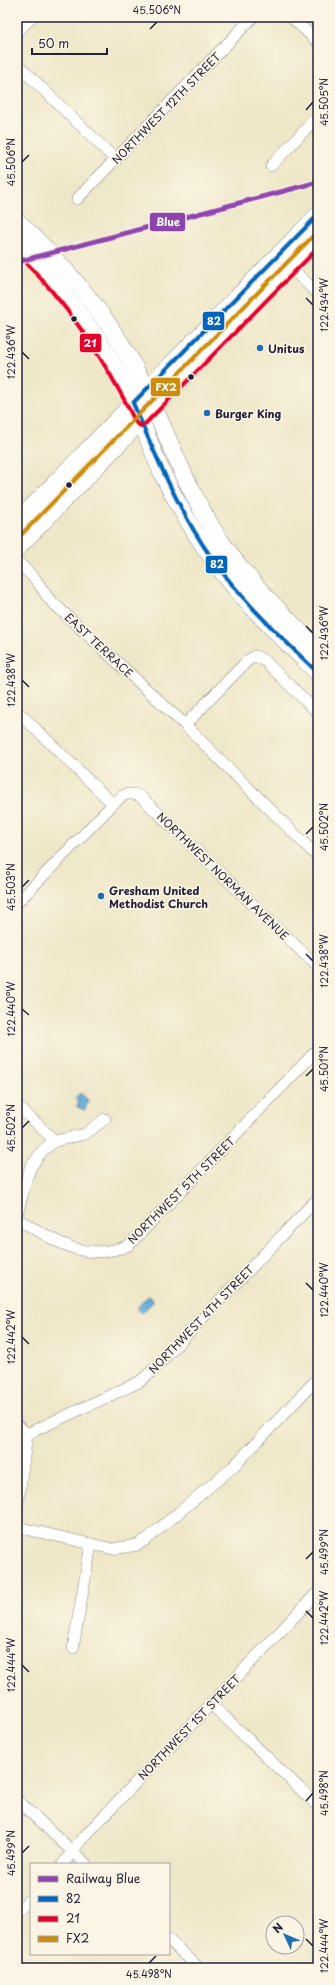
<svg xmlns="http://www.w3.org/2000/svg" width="335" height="1985" viewBox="0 0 335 1985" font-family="'Playpen Sans',sans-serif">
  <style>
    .water { fill: #63aada; stroke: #42668a }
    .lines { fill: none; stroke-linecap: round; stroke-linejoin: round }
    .street-casing { stroke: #888482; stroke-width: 12 }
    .primary-casing { stroke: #888482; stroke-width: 18 }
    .street { stroke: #fff; stroke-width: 11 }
    .primary { stroke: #fff; stroke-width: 17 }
    .bus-1-casing { stroke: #fcf5e5; stroke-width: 7 }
    .bus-2-casing { stroke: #fcf5e5; stroke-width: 7 }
    .bus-3-casing { stroke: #fcf5e5; stroke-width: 7 }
    .bus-1 { stroke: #0065bd; stroke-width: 4 }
    .bus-2 { stroke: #e4002b; stroke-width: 4 }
    .bus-3 { stroke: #cc8c0c; stroke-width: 4 }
    .rail-1-casing { stroke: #fcf5e5; stroke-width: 8 }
    .rail-1 { stroke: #8e44ad; stroke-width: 5 }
    .ticks { fill: none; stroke: #22223b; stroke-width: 1.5 }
    .bus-dot { fill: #22223b; stroke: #fcf5e5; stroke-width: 1.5 }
    .poi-dot { fill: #1f6fb2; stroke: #fcf5e5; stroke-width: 1.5 }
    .labels { text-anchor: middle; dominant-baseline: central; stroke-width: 3.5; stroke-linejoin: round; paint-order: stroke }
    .street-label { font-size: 11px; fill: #22223b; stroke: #fcf5e5 }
    .poi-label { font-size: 11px; font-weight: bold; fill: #22223b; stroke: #fcf5e5; text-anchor: start }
    .line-badge { stroke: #fcf5e5; stroke-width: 1.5 }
    .badge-label { font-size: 11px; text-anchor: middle; font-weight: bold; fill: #fff }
    .neatline { fill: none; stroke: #22223b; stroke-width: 1.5 }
    .ticks-label { font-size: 10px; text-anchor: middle; fill: #22223b }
  </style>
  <rect width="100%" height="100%" fill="#fcf5e5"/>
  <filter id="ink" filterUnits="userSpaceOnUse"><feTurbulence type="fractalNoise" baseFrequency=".025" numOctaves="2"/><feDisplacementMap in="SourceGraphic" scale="8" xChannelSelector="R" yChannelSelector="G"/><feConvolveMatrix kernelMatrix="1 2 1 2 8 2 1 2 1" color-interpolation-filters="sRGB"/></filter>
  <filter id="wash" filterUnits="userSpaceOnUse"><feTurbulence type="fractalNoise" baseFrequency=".012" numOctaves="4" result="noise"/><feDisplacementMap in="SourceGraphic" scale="16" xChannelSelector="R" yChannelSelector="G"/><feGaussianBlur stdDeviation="0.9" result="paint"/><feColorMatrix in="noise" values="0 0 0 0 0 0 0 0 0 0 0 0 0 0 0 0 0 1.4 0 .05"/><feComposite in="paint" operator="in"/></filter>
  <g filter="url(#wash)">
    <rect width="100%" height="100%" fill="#eee7c8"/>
    <g class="water">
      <path d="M80,1093L88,1100L85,1110L77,1107L78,1102L75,1098Z"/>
      <path d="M148,1296L154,1301L142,1313L137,1308Z"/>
    </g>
  </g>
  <g filter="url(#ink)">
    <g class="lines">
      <defs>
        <g id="street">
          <path d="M291,17L318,42"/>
          <path d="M17,32L32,17"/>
          <path d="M17,64L116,160"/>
          <path d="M271,166L318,116"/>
          <path d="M77,199L253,17"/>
          <path d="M286,263L318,294"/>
          <path d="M17,561L36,580L49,599L185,725L318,857"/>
          <path d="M17,711L113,804"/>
          <path d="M185,725L248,660L255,656L265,661L318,713"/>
          <path d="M17,903L113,804C123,795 127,791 140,796L318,967"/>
          <path d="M17,1105L55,1141"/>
          <path d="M17,1214L30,1168L43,1150L55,1141L85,1134L105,1119"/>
          <path d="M17,1219C56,1240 84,1264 129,1245L318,1049"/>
          <path d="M17,1425L27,1434"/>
          <path d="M17,1510L27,1434L139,1382L150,1373L318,1198"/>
          <path d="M17,1527L113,1549L137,1545L147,1539L233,1467L318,1378"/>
          <path d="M73,1648L91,1544"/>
          <path d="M211,1704L318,1806"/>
          <path d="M17,1800L86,1864"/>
          <path d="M63,1864L81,1840L318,1592"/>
          <path d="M17,1912L31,1898"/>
          <path d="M169,1940L199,1968"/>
        </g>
        <g id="primary">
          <path d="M17,221C66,268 111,318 141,380C167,432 184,484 216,534C244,578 282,614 318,650"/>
          <path d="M17,244C61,287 100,335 128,391C142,419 151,449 164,477C175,499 187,520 200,540C232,591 276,632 318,673"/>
          <path d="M17,522L318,215"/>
          <path d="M17,548L318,239"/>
        </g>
      </defs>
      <use href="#street" class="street-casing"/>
      <use href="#primary" class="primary-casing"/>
      <use href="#street" class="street"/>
      <use href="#primary" class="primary"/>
      <defs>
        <path id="bus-1" d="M318,215L133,403C156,456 178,510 211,557C241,600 280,636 318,673"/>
        <path id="bus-2" d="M17,253C67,303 105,359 136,423L141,426L145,424L318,248"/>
        <path id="bus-3" d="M17,539L314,235"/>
      </defs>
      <use href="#bus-1" class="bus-1-casing"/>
      <use href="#bus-2" class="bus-2-casing"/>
      <use href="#bus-3" class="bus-3-casing"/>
      <use href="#bus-1" class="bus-1"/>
      <use href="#bus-2" class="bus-2"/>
      <use href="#bus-3" class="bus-3"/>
      <defs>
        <path id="rail-1" d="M17,262L318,182"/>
      </defs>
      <use href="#rail-1" class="rail-1-casing"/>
      <use href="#rail-1" class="rail-1"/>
    </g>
  </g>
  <path class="ticks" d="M150,29L157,22M306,110L313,102M22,162L29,155M306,298L313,305M22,352L29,359M306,626L313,633M22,680L29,687M306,834L313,827M22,887L29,880M306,954L313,961M22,1009L29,1015M306,1076L313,1069M22,1128L29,1121M306,1283L313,1290M22,1337L29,1344M306,1559L313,1552M306,1611L313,1618M22,1665L29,1672M306,1801L313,1793M22,1853L29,1846M306,1939L313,1946M149,1963L156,1956"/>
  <g class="bus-dot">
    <circle cx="74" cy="319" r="3.5"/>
    <circle cx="191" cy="377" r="3.5"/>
    <circle cx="69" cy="485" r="3.5"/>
  </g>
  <g class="poi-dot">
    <circle cx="260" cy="348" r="4"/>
    <circle cx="207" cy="413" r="4"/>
    <circle cx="101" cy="896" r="4"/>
  </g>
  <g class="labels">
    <g class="street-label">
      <text transform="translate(166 108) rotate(-46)">NORTHWEST 12TH STREET</text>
      <text transform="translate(99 645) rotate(43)">EAST TERRACE</text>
      <text transform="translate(223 876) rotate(44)">NORTHWEST NORMAN AVENUE</text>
      <text transform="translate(181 1190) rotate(-45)">NORTHWEST 5TH STREET</text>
      <text transform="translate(201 1319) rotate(-46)">NORTHWEST 4TH STREET</text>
      <text transform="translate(189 1727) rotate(-46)">NORTHWEST 1ST STREET</text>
    </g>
    <g class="poi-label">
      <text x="268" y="348">Unitus</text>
      <text x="215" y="413">Burger King</text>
      <text x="109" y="890">Gresham United<tspan x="109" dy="13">Methodist Church</tspan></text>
    </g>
  </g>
  <g class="line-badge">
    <rect x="149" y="212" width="37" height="20" rx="4" fill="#8e44ad"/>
    <rect x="202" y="311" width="23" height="20" rx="4" fill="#0065bd"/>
    <rect x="79" y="333" width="23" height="20" rx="4" fill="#e4002b"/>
    <rect x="150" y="377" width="31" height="20" rx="4" fill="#cc8c0c"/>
    <rect x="205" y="555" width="23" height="19" rx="4" fill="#0065bd"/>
  </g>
  <g class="badge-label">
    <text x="168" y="226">Blue</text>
    <text x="214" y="325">82</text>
    <text x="90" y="347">21</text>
    <text x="166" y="391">FX2</text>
    <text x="217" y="568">82</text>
  </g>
  <rect width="335" height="1985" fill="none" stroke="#fcf5e5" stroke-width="44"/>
  <rect x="30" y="1863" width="140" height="92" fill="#fcf5e5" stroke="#a5a1a1"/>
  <rect x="38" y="1876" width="20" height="6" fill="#8e44ad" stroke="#a5a1a1"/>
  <text x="66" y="1883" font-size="12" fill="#22223b">Railway Blue</text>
  <rect x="38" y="1896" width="20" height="6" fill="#0065bd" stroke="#a5a1a1"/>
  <text x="66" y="1903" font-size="12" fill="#22223b">82</text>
  <rect x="38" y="1916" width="20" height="6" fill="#e4002b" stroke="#a5a1a1"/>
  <text x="66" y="1923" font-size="12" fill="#22223b">21</text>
  <rect x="38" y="1936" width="20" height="6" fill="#cc8c0c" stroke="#a5a1a1"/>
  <text x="66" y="1943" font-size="12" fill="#22223b">FX2</text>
  <g transform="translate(285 1935) rotate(314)"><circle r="19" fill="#fcf5e5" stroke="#a5a1a1"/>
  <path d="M0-3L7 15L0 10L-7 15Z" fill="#1f6fb2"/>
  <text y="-6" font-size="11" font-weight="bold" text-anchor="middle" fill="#22223b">N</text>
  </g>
  <path d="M32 48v6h75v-6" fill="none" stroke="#22223b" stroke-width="2"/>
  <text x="38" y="48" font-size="12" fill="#22223b" stroke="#fcf5e5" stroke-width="3" paint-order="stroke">50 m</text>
  <rect x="22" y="22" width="291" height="1941" class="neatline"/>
  <g class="ticks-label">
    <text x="157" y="14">45.506°N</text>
    <text transform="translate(324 102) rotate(-90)" y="4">45.505°N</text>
    <text transform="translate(11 162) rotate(-90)" y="4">45.506°N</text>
    <text transform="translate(324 305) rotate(-90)" y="4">122.434°W</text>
    <text transform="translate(11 352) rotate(-90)" y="4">122.436°W</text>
    <text transform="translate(324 633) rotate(-90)" y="4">122.436°W</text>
    <text transform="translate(11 680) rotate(-90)" y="4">122.438°W</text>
    <text transform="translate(324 827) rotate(-90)" y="4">45.502°N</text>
    <text transform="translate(11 887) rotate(-90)" y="4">45.503°N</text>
    <text transform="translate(324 961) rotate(-90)" y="4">122.438°W</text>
    <text transform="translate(11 1009) rotate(-90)" y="4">122.440°W</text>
    <text transform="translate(324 1069) rotate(-90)" y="4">45.501°N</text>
    <text transform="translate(11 1128) rotate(-90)" y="4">45.502°N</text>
    <text transform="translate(324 1290) rotate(-90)" y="4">122.440°W</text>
    <text transform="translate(11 1337) rotate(-90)" y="4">122.442°W</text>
    <text transform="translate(324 1552) rotate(-90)" y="4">45.499°N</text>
    <text transform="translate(324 1618) rotate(-90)" y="4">122.442°W</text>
    <text transform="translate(11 1665) rotate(-90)" y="4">122.444°W</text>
    <text transform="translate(324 1793) rotate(-90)" y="4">45.498°N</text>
    <text transform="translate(11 1853) rotate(-90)" y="4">45.499°N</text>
    <text transform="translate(324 1946) rotate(-90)" y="4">122.444°W</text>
    <text x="149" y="1978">45.498°N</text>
  </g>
</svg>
